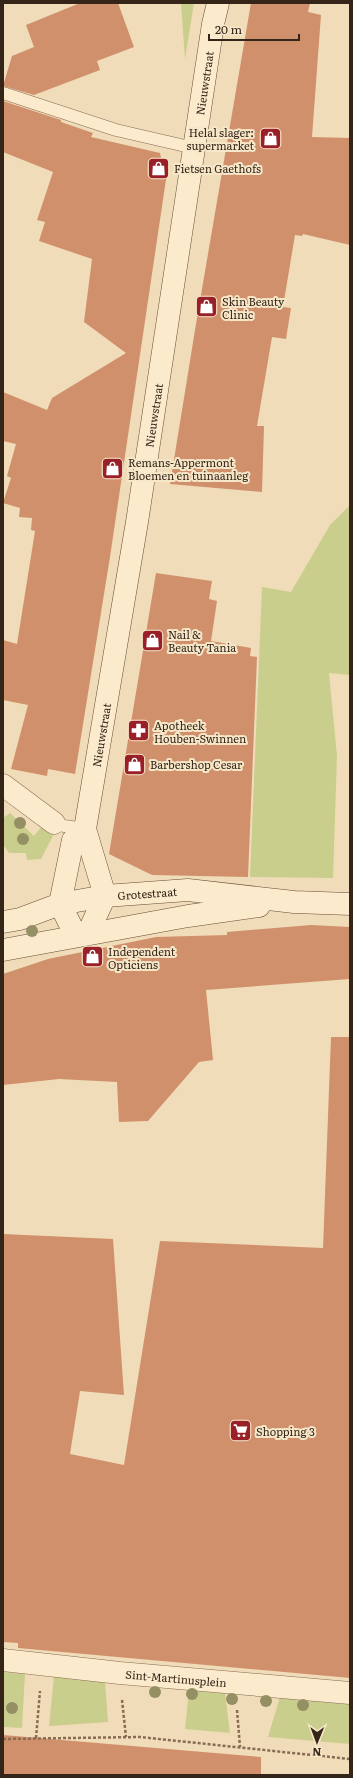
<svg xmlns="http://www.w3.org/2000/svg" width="353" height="1778" viewBox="0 0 353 1778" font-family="Literata,serif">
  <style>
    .green { fill: #cace8d }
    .building { fill: #d1906c }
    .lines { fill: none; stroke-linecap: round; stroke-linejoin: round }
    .lane-casing { stroke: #876b53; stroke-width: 13 }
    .street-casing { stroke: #876b53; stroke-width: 23 }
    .secondary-casing { stroke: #684c37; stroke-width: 23 }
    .path { stroke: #876b53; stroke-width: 2.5; stroke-dasharray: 3 2; stroke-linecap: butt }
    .lane { stroke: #fbeacc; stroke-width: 12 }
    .street { stroke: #fbeacc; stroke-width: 22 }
    .secondary { stroke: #fbeacc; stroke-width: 22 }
    .tree { fill: #949064 }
    .labels { text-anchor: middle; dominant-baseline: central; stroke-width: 4; stroke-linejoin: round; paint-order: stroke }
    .street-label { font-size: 11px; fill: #352519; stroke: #f7e7c9 }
    .poi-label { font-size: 11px; fill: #352519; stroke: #f7e7c9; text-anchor: start }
  </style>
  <rect width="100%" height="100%" fill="#f0dcb9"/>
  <g class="green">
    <path d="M181,3H194L185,59Z"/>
    <path d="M350,505V675L329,673L337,756L333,878L250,877L262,587L291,592L330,525Z"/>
    <path d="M10,813L34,836L42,826L54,834L41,859L27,860L26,853H9L3,844V818Z"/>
    <path d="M3,1672L25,1674L22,1728L3,1727Z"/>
    <path d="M54,1676L105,1681L108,1722L49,1726Z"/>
    <path d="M189,1690L225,1693L230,1733L185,1729Z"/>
    <path d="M280,1697L350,1702V1744L268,1737Z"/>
  </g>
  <g class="building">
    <path d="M80,3H118L134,47L97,61L100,70L34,95L3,86L12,56L34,47L26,25Z"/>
    <path d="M251,3H310L308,12L321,15L312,137L350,138V245L303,234L302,236L295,235L283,307L291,308L286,339L272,337L257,426H264L262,492L170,484L196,324Z"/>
    <path d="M3,101L61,120V122L93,133L91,137L160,153L161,158L168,166L110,557L75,774L48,769L47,776L11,769L28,705L3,700V640L17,644L35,531L31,530L32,518L19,517L20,508L3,503L11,478L7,476L16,444L3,441V392L47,410L52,398L126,353L84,322L92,259L39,241L45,222L37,220L53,172L3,152Z"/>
    <path d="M156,573L212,581L209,599L217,601L211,641L251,648L250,656L257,657L248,877L152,875L109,854Z"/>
    <path d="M311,925L350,927V979L206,990L213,1060L199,1062L148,1121L119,1122L117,1082L59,1079L3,1085V974L48,959L156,937L227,935V932Z"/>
    <path d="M331,1037H350V1678L18,1648V1643L3,1642V1234L113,1239L124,1395L80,1391L70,1454L124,1465L160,1241L323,1248Z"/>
    <path d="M3,1735L261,1757V1775H3Z"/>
  </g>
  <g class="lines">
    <defs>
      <g id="lane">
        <path d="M3,93L116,130L194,148"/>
        <path d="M54,823L64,826L85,829"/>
      </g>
      <g id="street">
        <path d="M3,785L54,823"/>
        <path id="s1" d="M3,1660L120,1673L350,1693"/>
      </g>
      <g id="secondary">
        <path id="s2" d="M3,922L20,919L60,904L105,896L188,890L294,902L350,904"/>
        <path id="s3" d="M88,933L105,896L85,829L137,522L213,24L218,3"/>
        <path d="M76,936L60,904L73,840L85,829"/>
        <path d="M3,950L188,916L259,906"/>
      </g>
    </defs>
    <use href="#lane" class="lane-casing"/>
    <use href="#street" class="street-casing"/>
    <use href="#secondary" class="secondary-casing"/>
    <g class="path">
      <path d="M122,1700L126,1737"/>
      <path d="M237,1710L240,1747"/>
      <path d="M36,1738L40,1691"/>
      <path d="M3,1739L140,1737L350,1759"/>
    </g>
    <use href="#lane" class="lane"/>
    <use href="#street" class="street"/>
    <use href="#secondary" class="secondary"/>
  </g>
  <g class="tree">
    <circle cx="20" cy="823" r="6"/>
    <circle cx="23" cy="839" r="6"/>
    <circle cx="32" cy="931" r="6"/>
    <circle cx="155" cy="1692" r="6"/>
    <circle cx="192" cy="1694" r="6"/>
    <circle cx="232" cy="1699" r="6"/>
    <circle cx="266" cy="1701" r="6"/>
    <circle cx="303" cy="1705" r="6"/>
    <circle cx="12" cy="1708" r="6"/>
  </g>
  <defs>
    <symbol id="shop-square" viewBox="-11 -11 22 22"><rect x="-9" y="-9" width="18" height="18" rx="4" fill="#992028" stroke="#f7e7c9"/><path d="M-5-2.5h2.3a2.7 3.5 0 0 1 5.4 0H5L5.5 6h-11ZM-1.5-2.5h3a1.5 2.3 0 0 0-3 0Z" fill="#fff"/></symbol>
    <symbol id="pharmacy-square" viewBox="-11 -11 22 22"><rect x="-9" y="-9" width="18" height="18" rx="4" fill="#992028" stroke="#f7e7c9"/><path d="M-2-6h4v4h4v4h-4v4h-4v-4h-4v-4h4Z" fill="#fff"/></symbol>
    <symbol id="supermarket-square" viewBox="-11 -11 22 22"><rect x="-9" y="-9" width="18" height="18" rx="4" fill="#992028" stroke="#f7e7c9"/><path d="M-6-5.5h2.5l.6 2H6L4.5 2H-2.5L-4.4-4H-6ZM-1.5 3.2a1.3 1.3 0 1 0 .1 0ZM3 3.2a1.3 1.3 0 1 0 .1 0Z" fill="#fff"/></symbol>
  </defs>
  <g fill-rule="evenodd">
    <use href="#shop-square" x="258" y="126" width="25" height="25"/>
    <use href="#shop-square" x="146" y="156" width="25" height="25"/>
    <use href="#shop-square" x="194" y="294" width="25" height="25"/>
    <use href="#shop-square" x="100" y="456" width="25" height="25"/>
    <use href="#shop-square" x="140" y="628" width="25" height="25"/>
    <use href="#pharmacy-square" x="126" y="718" width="25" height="25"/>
    <use href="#shop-square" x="122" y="752" width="25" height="25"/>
    <use href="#shop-square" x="80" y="944" width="25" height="25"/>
    <use href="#supermarket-square" x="228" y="1418" width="25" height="25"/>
  </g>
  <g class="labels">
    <g class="street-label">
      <text stroke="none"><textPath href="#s3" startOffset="866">Nieuwstraat</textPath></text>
      <text stroke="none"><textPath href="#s3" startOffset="530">Nieuwstraat</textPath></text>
      <text stroke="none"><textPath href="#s3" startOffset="206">Nieuwstraat</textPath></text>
      <text stroke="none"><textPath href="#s2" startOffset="148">Grotestraat</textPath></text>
      <text stroke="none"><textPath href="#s1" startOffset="174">Sint-Martinusplein</textPath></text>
    </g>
    <g class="poi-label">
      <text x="254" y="132" text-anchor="end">Helal slager:<tspan x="254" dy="13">supermarket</tspan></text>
      <text x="174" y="168">Fietsen Gaethofs</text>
      <text x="222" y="301">Skin Beauty<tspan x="222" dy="13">Clinic</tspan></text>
      <text x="128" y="462">Remans-Appermont<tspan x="128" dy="13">Bloemen en tuinaanleg</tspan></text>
      <text x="168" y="634">Nail &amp;<tspan x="168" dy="13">Beauty Tania</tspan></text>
      <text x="154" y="725">Apotheek<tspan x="154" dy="13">Houben-Swinnen</tspan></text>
      <text x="150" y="764">Barbershop Cesar</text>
      <text x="108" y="951">Independent<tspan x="108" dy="13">Opticiens</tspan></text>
      <text x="256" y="1431">Shopping 3</text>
    </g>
  </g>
  <rect width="353" height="1778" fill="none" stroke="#352519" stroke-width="8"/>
  <g transform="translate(317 1742) rotate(181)" stroke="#f7e7c9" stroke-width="3" paint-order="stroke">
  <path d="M0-3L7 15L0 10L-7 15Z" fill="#352519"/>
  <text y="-6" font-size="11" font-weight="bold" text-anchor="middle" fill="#352519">N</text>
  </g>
  <path d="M209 34v6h90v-6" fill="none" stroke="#352519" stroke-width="2"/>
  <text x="215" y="34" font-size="12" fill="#352519" stroke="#f7e7c9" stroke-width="3" paint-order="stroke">20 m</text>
</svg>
